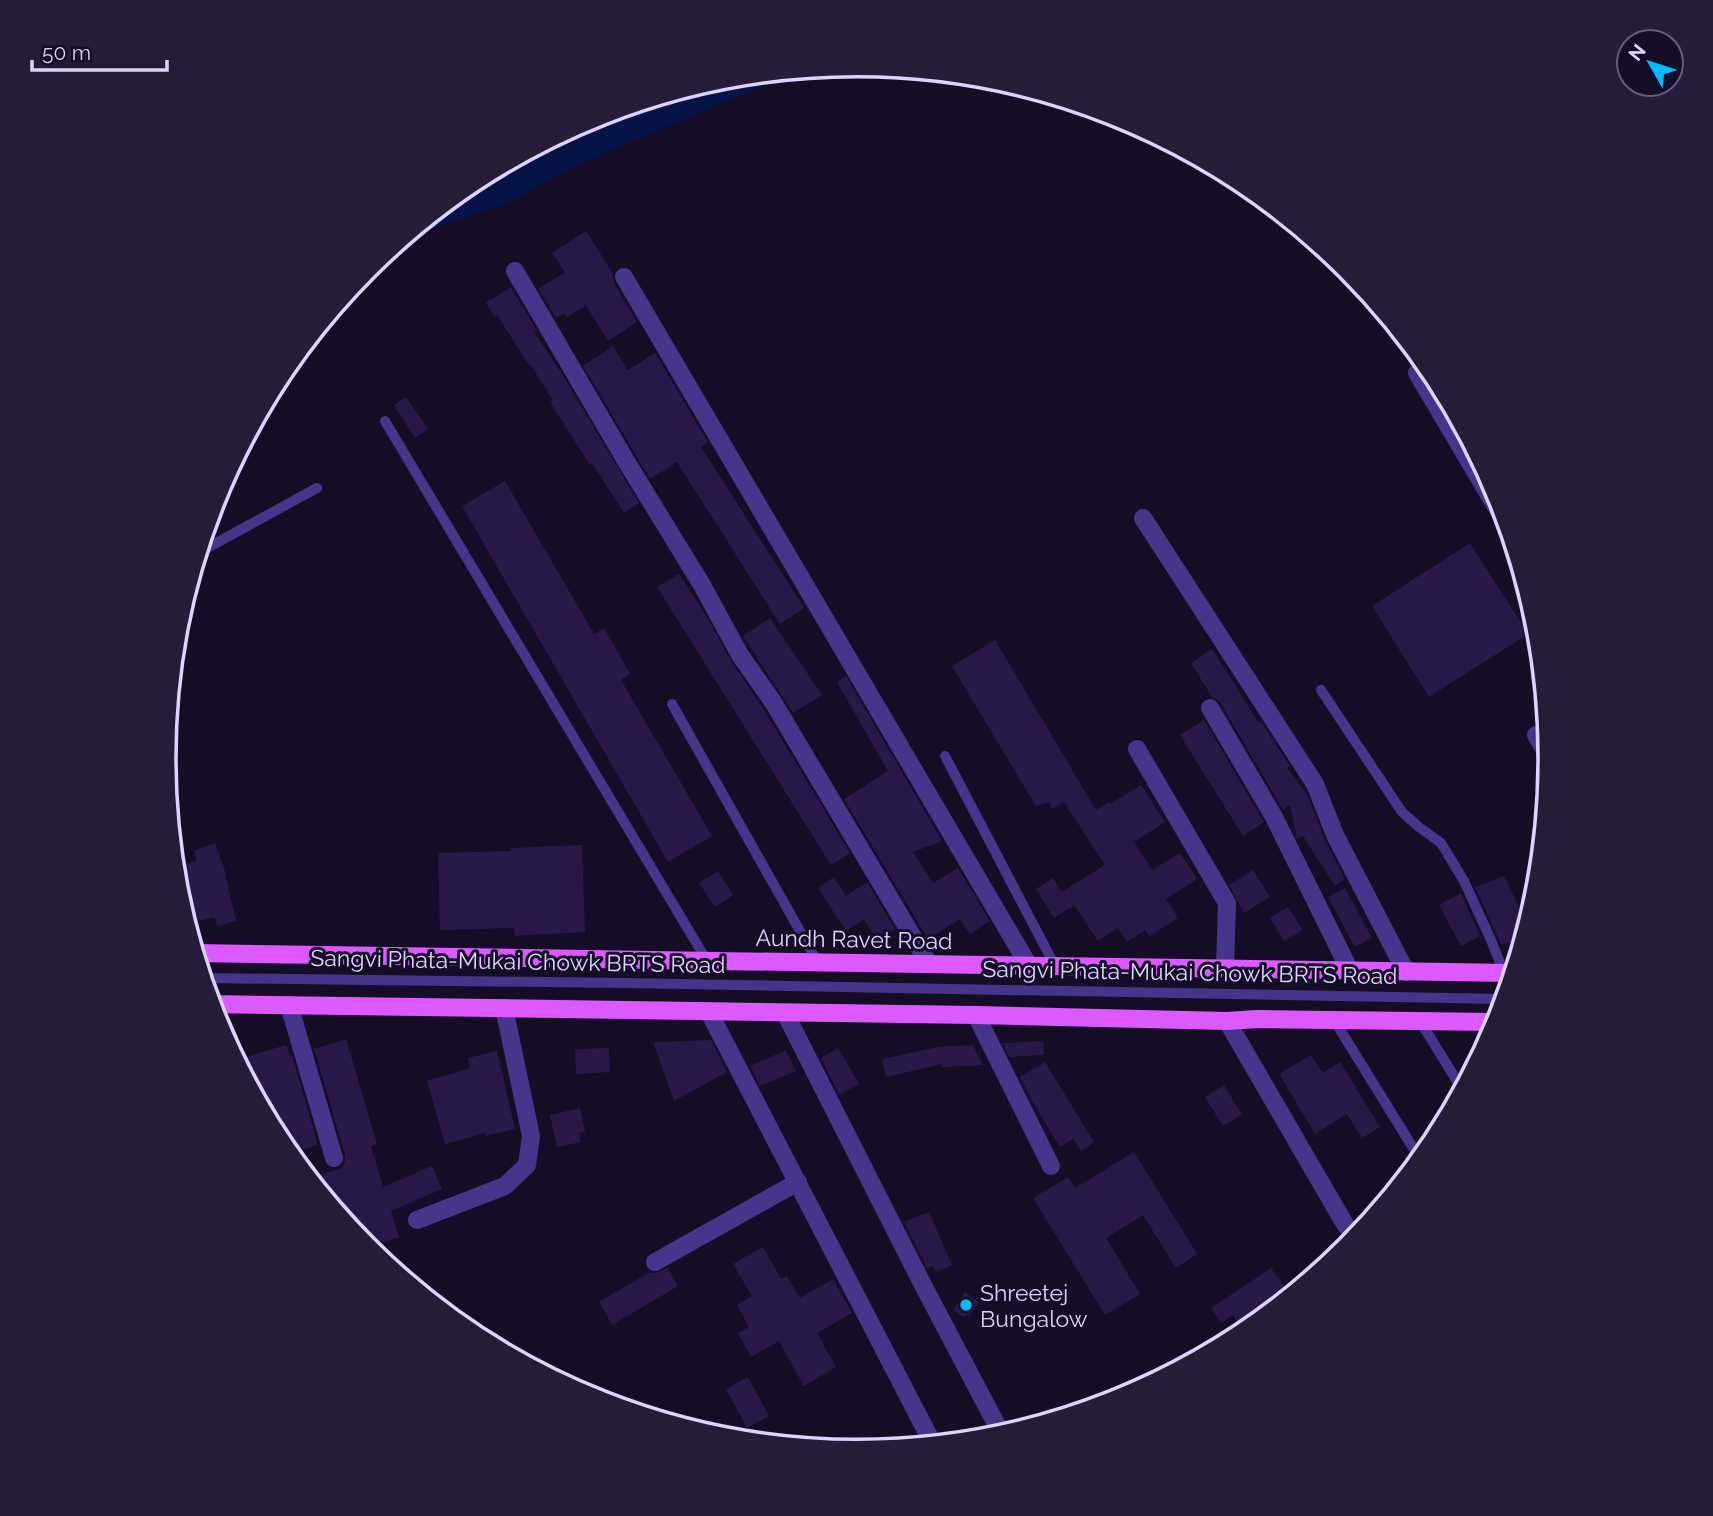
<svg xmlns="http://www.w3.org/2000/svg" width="1713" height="1516" viewBox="0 0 1713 1516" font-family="Raleway,sans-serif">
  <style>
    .water { fill: #061346 }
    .building { fill: #291748 }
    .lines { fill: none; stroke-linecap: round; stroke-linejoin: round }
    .lane { stroke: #453489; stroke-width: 10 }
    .street { stroke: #453489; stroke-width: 18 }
    .primary { stroke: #dc59ff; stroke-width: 18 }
    .poi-dot { fill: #00bafd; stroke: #150d26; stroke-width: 2.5 }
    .labels { text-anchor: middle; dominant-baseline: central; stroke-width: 6; stroke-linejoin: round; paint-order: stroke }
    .street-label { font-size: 23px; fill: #ded2ff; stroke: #150d26 }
    .poi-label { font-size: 23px; fill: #ded2ff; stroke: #150d26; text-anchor: start }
    .rim { fill: none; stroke: #ded2ff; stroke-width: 3.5 }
  </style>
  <rect width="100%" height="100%" fill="#150d26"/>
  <path class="water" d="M799,70L575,166L514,200L400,241L472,181L592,117L722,78Z"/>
  <g class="building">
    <path d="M586,231L613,274L614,283L637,322L608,341L586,305L567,317L564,313L556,318L538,289L565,272L552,253Z"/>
    <path d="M511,287L537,331L534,332L564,377L639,503L624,513L592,463L590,465L550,402L553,400L530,364L529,365L497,315L495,317L486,303Z"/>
    <path d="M613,346L628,370L655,353L708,442L701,447L804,608L780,624L677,462L650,479L583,366Z"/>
    <path d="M406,397L428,429L415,438L394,405Z"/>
    <path d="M505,481L594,634L604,628L630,674L621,680L712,836L668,862L462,506Z"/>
    <path d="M1470,543L1528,634L1429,697L1372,606Z"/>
    <path d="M679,574L708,619L731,661L763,708L850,853L831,865L657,587Z"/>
    <path d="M770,618L822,695L793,713L743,636Z"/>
    <path d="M995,640L1096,810L1109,802L1110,804L1141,785L1165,822L1134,842L1152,870L1180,853L1197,879L1166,899L1178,918L1149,936L1145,930L1127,942L1118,928L1098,941L1074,905L1054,918L1036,889L1053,878L1062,892L1105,865L1064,802L1052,809L1049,802L1036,806L952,666Z"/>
    <path d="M1212,649L1259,723L1261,722L1290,766L1287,768L1308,796L1325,840L1345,879L1335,886L1303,836L1297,839L1290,805L1283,810L1220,702L1212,697L1191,663Z"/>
    <path d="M846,676L942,841L913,852L933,883L958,868L990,921L970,934L960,919L928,939L844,799L888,771L837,682Z"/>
    <path d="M1204,720L1264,822L1243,836L1180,735Z"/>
    <path d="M215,843L227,877H226L236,921L217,926L215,917L186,924L177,893L174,866L197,861L194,851Z"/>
    <path d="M582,845L585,932L515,936L514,928L440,930L438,853L511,851V848Z"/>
    <path d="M1253,870L1270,897L1244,913L1229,885Z"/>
    <path d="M718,871L733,895L715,907L699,883Z"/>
    <path d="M1504,876L1527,924L1522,941L1501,944L1475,887Z"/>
    <path d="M834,877L846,896L867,882L895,929L878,941L864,919L846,931L818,888Z"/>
    <path d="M1345,888L1372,938L1355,947L1328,897Z"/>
    <path d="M1461,893L1480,936L1461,946L1439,905Z"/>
    <path d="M1288,907L1303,930L1284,941L1270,918Z"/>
    <path d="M346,1039L377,1144L371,1146L383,1187L432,1166L442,1189L391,1211L399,1237L366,1247L280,1143L236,1060L286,1045L290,1056L292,1055L318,1145L302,1150L310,1178L342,1168L345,1161V1155L314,1049Z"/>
    <path d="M711,1040L727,1072L674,1101L653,1042Z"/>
    <path d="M1043,1041L1044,1055L1009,1057L1003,1043Z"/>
    <path d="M973,1045L983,1065L942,1067V1064L886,1077L882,1059L938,1047Z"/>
    <path d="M609,1048L610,1072L576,1074L575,1049Z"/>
    <path d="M838,1048L859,1084L839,1095L821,1058Z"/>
    <path d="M786,1050L796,1071L760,1086L750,1066Z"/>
    <path d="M497,1051L515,1129L486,1136L485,1133L445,1144L427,1081L470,1068L468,1058Z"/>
    <path d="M1311,1055L1323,1073L1340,1062L1380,1127L1362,1138L1347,1114L1315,1134L1279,1074Z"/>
    <path d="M1045,1062L1094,1142L1081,1151L1073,1139L1060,1147L1031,1099L1020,1077Z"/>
    <path d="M1224,1085L1242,1115L1223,1126L1205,1097Z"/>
    <path d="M580,1108L585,1132L579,1133L581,1142L557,1147L550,1115Z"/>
    <path d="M1134,1152L1197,1254L1176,1268L1143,1215L1106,1238L1140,1294L1105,1315L1033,1198L1068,1177L1075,1188Z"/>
    <path d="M929,1212L952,1265L936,1272L933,1266L927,1268L904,1222Z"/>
    <path d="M763,1247L781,1279L787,1276L800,1298L833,1279L852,1313L817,1333L836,1367L804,1386L779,1341L751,1357L738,1333L749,1327L737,1305L752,1296L733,1264Z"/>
    <path d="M668,1268L678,1286L612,1325L599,1302L650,1272L656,1273Z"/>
    <path d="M1271,1268L1290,1295L1244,1332L1233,1315L1221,1323L1211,1308Z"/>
    <path d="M965,1292L979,1302L969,1316L966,1315L964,1318L953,1310Z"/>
    <path d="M748,1377L769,1416L747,1428L726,1389Z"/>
  </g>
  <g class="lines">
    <g class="lane">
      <path d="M385,421L707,961"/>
      <path d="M198,553L317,488"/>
      <path d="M1321,690L1402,812L1419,827L1441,843L1464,881L1491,940L1504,973"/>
      <path d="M672,704L818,963"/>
      <path d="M945,756L1055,966"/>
      <path d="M202,978L626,983L1504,999"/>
      <path d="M1334,1020L1420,1159"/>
      <path d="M1420,1021L1462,1089"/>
    </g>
    <g class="street">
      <path d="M515,271L626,461L702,585L740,655L773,702L929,964"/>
      <path d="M624,277L1029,966"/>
      <path d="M1417,373L1507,525"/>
      <path d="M1143,518L1315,784L1335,835L1406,972"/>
      <path d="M1210,708L1274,817L1350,971"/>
      <path d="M1536,735L1550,759"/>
      <path d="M1137,749L1227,903L1225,969"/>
      <path d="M289,1005L334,1158"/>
      <path d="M709,1012L933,1444"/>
      <path d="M785,1013L924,1287L1002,1435"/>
      <path d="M976,1015L1051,1166"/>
      <path d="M1227,1021L1346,1226"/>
      <path d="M417,1220L505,1186L527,1165L531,1136L504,1008"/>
      <path d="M655,1262L798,1182"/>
    </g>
    <g class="primary">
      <path d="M195,953L1512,973"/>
      <path d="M210,1004L976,1015L1227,1021L1257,1019L1497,1022"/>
    </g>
  </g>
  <circle class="poi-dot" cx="966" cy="1305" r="7"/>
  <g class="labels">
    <g class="street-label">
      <text transform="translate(854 939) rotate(1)">Aundh Ravet Road</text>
      <text transform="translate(518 961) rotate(1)">Sangvi Phata-Mukai Chowk BRTS Road</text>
      <text transform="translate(1190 972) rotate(1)">Sangvi Phata-Mukai Chowk BRTS Road</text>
    </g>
    <g class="poi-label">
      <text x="980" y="1292">Shreetej<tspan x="980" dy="26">Bungalow</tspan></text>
    </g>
  </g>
  <path d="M0 0H1713V1516H0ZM176 758a681 681 0 1 1 1362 0a681 681 0 1 1-1362 0Z" fill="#251d37" fill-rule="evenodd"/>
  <path class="rim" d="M176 758a681 681 0 1 1 1362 0a681 681 0 1 1-1362 0Z"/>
  <g transform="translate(1650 63) rotate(309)"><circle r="33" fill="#150d26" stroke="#655c7d" stroke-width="2"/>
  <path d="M0-5L12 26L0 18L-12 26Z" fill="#00bafd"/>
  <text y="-10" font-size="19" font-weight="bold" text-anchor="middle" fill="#ded2ff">N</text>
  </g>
  <path d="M32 60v10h135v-10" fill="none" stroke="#ded2ff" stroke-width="3.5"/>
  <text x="42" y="60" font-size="21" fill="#ded2ff" stroke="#150d26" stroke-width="5" paint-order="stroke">50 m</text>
</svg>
